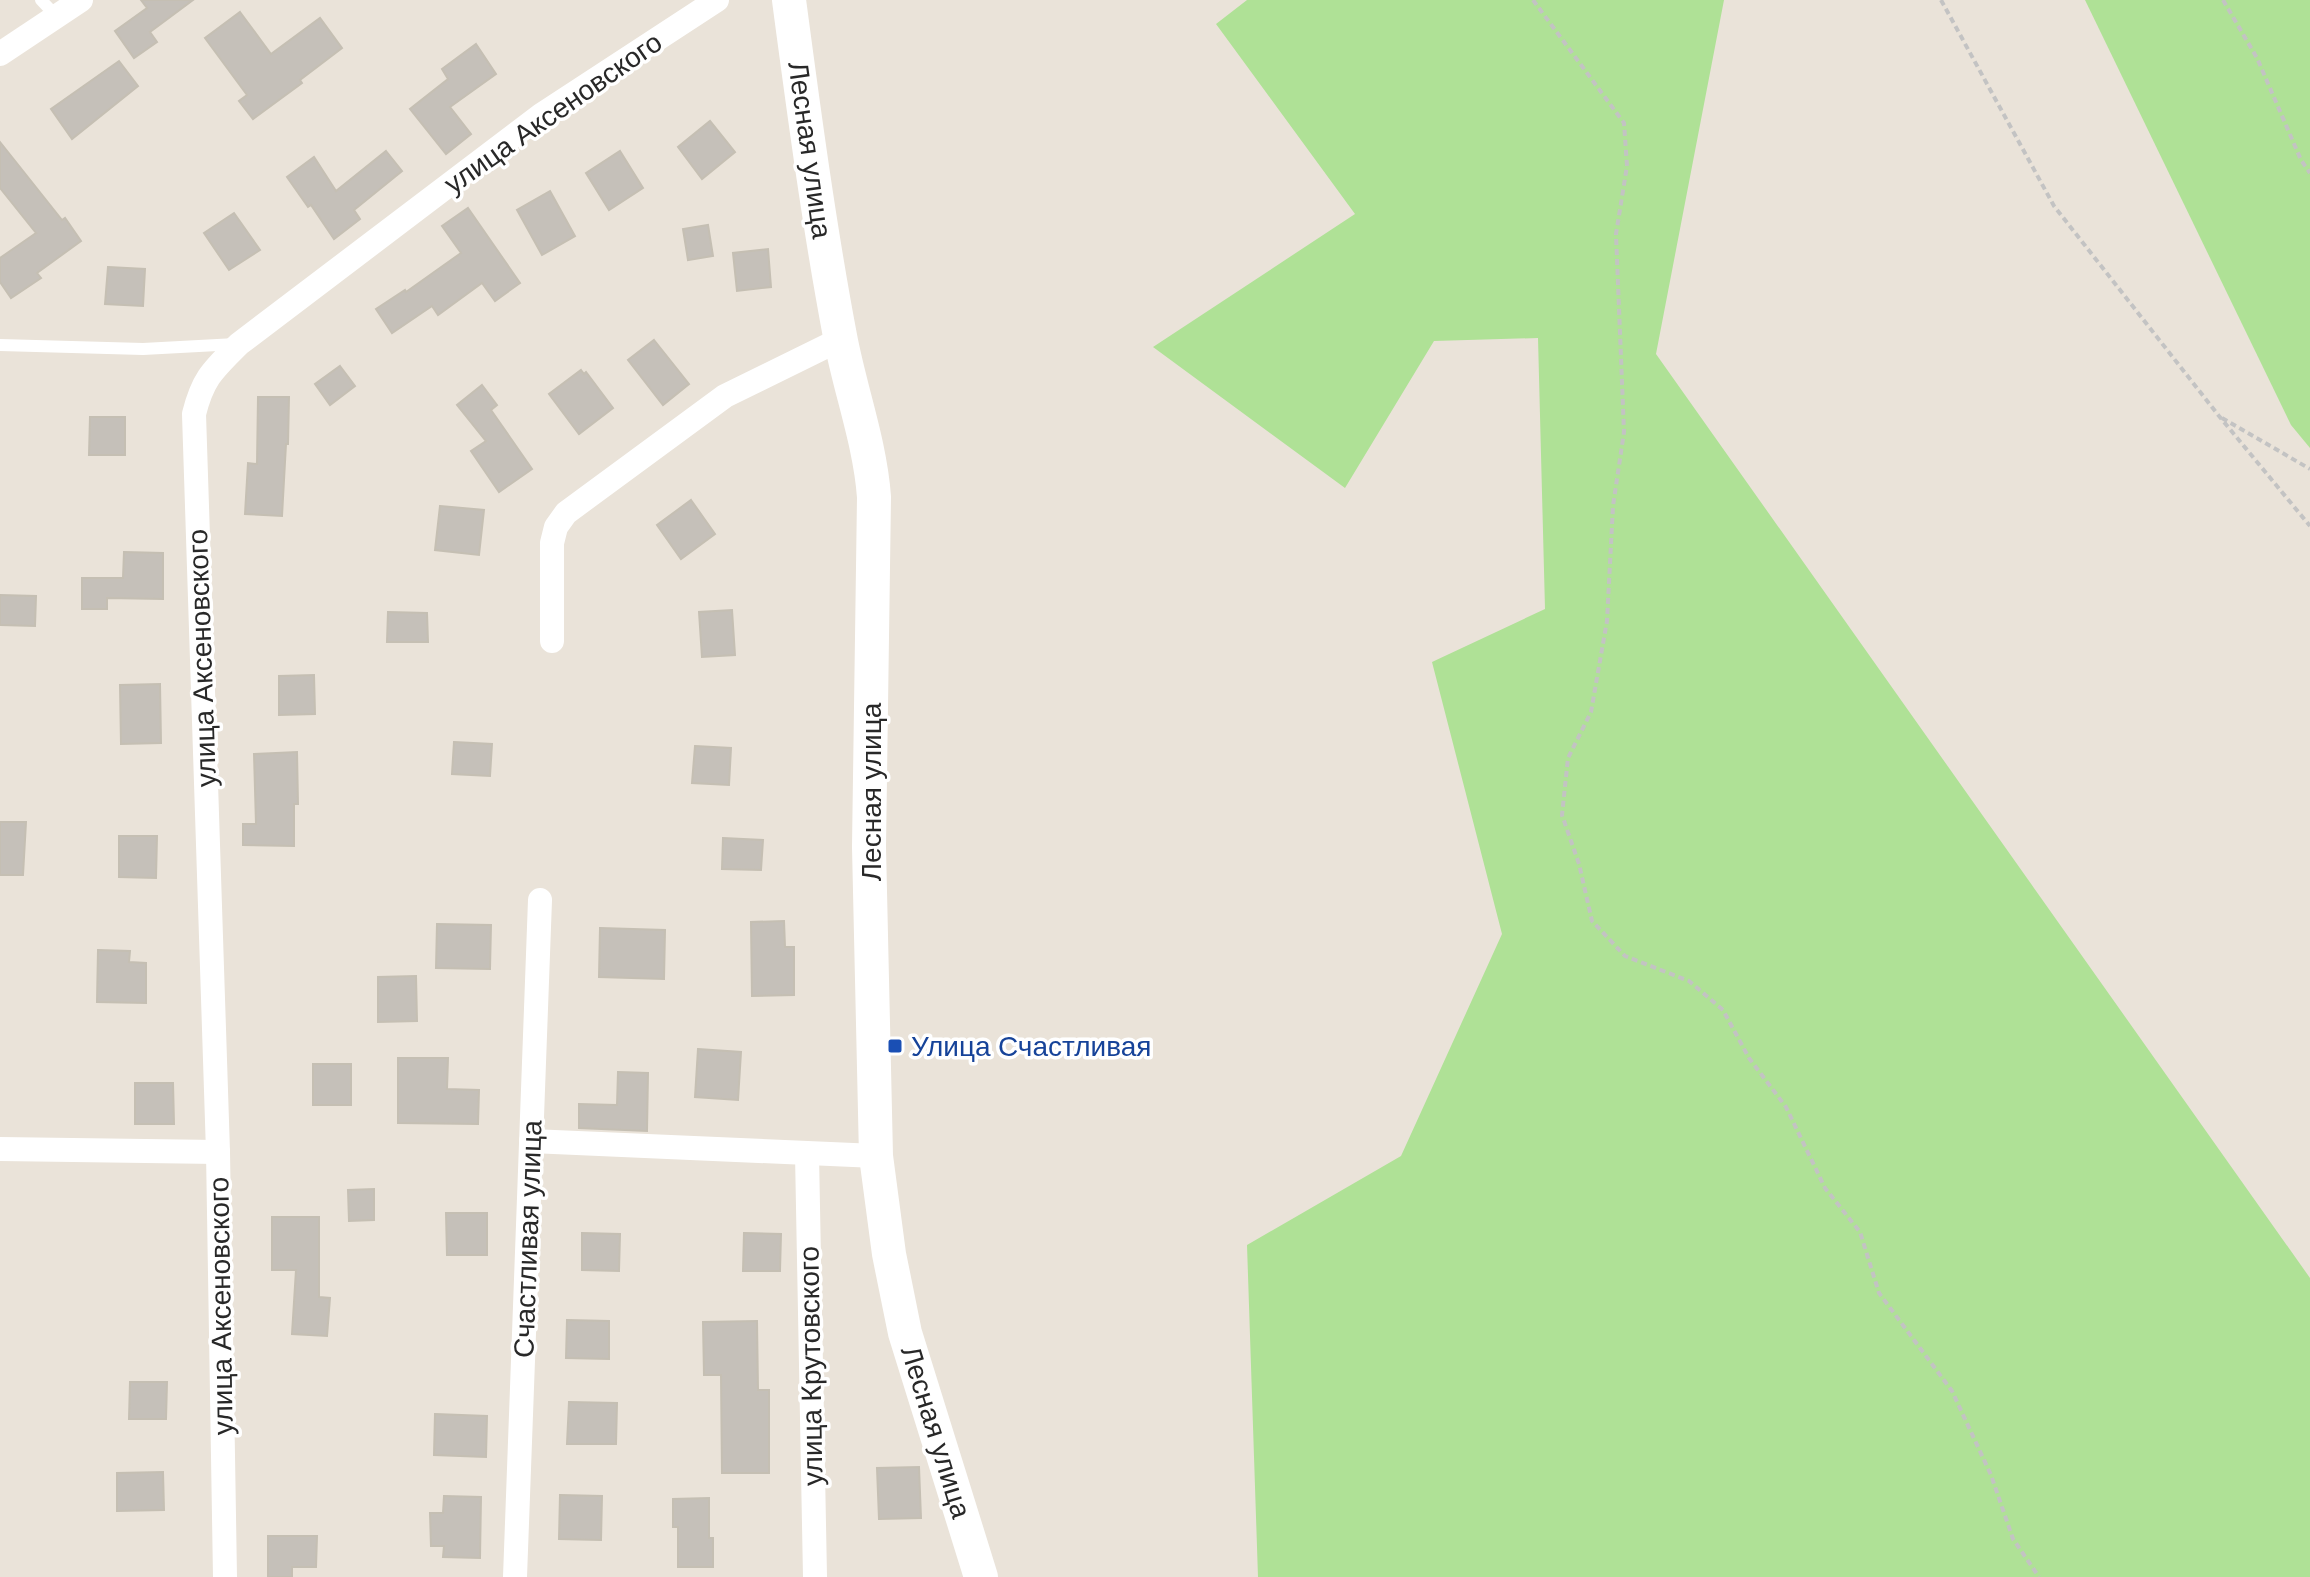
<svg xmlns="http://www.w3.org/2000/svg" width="2310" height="1577" viewBox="0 0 2310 1577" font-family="'DM Sans',sans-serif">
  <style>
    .green { fill: #afe196 }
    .building { fill: #c5c0b9; stroke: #c5bfb3; stroke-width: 2 }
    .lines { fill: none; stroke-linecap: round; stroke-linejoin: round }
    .path { stroke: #c3c3c3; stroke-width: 4; stroke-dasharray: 6 4; stroke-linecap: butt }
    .lane { stroke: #fff; stroke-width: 12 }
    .street { stroke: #fff; stroke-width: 24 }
    .secondary { stroke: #fff; stroke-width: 34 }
    .transit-dot { fill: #1a4fb4; stroke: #fff; stroke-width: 3 }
    .labels { text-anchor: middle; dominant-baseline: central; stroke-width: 7; stroke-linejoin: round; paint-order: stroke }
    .street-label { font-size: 28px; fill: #282828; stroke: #fff }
    .transit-label { font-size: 28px; fill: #164399; stroke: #fff; text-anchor: start }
  </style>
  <rect width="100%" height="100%" fill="#eae3d9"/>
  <g class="green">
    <path d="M1247,0H1724L1656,354L2310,1278V1577H1258L1247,1245L1401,1156L1502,934L1432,662L1545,609L1538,338L1434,341L1345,488L1153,347L1355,214L1216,24Z"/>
    <path d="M2085,0H2310V448L2291,425Z"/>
  </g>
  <g class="building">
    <path d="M141,0H193L150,32L157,42L134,58L115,31L147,8Z"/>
    <path d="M240,12L271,54L320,18L342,48L300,80L302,83L253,119L239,101L247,95L205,38Z"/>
    <path d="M476,44L496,74L450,107L471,134L446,154L410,109L448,79L442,69Z"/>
    <path d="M119,61L138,86L72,139L51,109Z"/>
    <path d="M710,121L735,152L702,179L678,147Z"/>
    <path d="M0,142L62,220L65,218L81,241L37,273L41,278L11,298L0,282V258L36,233L0,188Z"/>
    <path d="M386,151L402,171L354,210L360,219L334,239L311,205L308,207L287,177L314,157L336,191Z"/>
    <path d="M620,151L643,188L609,210L586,173Z"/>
    <path d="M550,191L575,236L542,255L517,210Z"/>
    <path d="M468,208L520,283L495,301L482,283L438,315L432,306L392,333L376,309L405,290L406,292L461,253L442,226Z"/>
    <path d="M234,213L260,250L229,270L204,233Z"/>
    <path d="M708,225L713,256L688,260L683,229Z"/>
    <path d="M768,249L771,287L737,291L733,253Z"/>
    <path d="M108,267L145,269L143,306L105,304Z"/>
    <path d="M654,340L689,384L663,405L628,360Z"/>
    <path d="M340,366L355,386L330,405L315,384Z"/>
    <path d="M581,370L584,374L586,372L613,408L579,434L549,394Z"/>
    <path d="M482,385L497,405L491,410L532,469L499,492L471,451L486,441L457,405Z"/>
    <path d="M258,397H289L288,444H286L282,516L245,514L248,463L257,464Z"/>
    <path d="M90,417H125V455H89Z"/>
    <path d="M691,500L715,534L681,559L657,525Z"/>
    <path d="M440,506L484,510L479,555L435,550Z"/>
    <path d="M124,552L163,553V599L107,598V609H82V578H123Z"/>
    <path d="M0,595L36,596L35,626L0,625Z"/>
    <path d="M732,610L735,655L702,657L699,612Z"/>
    <path d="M388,612L427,613L428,642H387Z"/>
    <path d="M314,675L315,714L279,715V676Z"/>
    <path d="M160,684L161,743L121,744L120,685Z"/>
    <path d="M454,742L492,744L490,776L452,774Z"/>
    <path d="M695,746L731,748L729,785L692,783Z"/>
    <path d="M297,752L298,804H294V846L243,845V824H256L254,754Z"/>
    <path d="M0,822H26L23,875H0Z"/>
    <path d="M119,836H157L156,878L119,877Z"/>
    <path d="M723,838L763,840L761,870L722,869Z"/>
    <path d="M784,921L785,947H794V995L752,996L751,922Z"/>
    <path d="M437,924L491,925L490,969L436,968Z"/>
    <path d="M600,928L665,930L664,979L599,977Z"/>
    <path d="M98,950L130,951L129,962L146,963V1003L97,1002Z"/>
    <path d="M416,976L417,1021L378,1022V977Z"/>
    <path d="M698,1049L741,1052L738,1100L695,1097Z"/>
    <path d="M398,1058H448L447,1089L479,1090L478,1124L398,1123Z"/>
    <rect x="313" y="1064" width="38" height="41"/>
    <path d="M618,1072L648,1073L647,1131L579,1128V1104L617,1105Z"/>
    <path d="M135,1083H173L174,1124H135Z"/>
    <path d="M374,1189V1220L349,1221L348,1190Z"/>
    <path d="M446,1213H487V1255H447Z"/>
    <path d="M272,1217H319V1297L330,1298L327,1336L292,1334L296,1270H272Z"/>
    <path d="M582,1233L620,1234L619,1271L582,1270Z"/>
    <path d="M744,1233L781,1234L780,1271H743Z"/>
    <path d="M567,1320L609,1321V1359L566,1358Z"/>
    <path d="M757,1321L758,1390H769V1473H722L721,1375H704L703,1322Z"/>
    <path d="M130,1382H167L166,1419H129Z"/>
    <path d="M569,1402L617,1403L616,1444H567Z"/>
    <path d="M435,1414L487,1416L486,1457L434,1455Z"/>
    <path d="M919,1467L921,1518L879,1519L877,1468Z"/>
    <path d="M163,1472L164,1510L117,1511V1473Z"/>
    <path d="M560,1495L602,1496L601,1540L559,1539Z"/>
    <path d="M444,1496L481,1497L480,1558L443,1557L444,1546H431L430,1513H443Z"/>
    <path d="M709,1498V1538H713V1567H678V1527H673V1499Z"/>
    <path d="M268,1536H317L316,1567H292V1577H268Z"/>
  </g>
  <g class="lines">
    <g class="path">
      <path d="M1533,0L1624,123L1627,166L1616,234L1624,432L1613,506L1607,621L1591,712L1568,758L1562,815L1579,864L1592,921L1625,956L1689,981L1723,1010L1749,1058L1786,1107L1825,1188L1860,1232L1879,1293L1952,1391L1991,1475L2013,1539L2039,1577"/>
      <path d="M1941,0L2054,206L2219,416L2310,526"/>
      <path d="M2223,0L2257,58L2301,160L2310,173"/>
      <path d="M2222,418L2310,469"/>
    </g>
    <g class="lane">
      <path d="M41,0L57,17"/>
      <path d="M0,345L143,349L236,344"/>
    </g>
    <g class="street">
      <path d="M0,54L81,0"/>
      <path d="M552,641V543L556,527L566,513L725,396L841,339"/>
      <path d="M531,1141L876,1156"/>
      <path d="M0,1149L218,1152"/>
      <path d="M807,1154L815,1577"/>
      <path d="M225,1577L218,1152L194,414C203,378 213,370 239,344L541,115L717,0"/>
      <path d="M515,1577L540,900"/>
    </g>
    <path class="secondary" d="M789,0C804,113 819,225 840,336C850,390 870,442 874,497L869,847L876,1156L889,1254L905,1333L981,1577"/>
  </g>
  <rect class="transit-dot" x="887" y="1038" width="16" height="16" rx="4"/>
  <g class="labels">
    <g class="street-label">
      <text transform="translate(553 113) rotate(-35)">улица Аксеновского</text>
      <text transform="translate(810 150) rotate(82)">Лесная улица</text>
      <text transform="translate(202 658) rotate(-92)">улица Аксеновского</text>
      <text transform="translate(871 792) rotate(-90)">Лесная улица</text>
      <text transform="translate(528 1239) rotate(-88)">Счастливая улица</text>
      <text transform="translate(221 1306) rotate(-91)">улица Аксеновского</text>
      <text transform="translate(811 1366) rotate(-91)">улица Крутовского</text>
      <text transform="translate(936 1432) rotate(73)">Лесная улица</text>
    </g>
    <g class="transit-label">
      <text x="911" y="1046">Улица Счастливая</text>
    </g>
  </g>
</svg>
